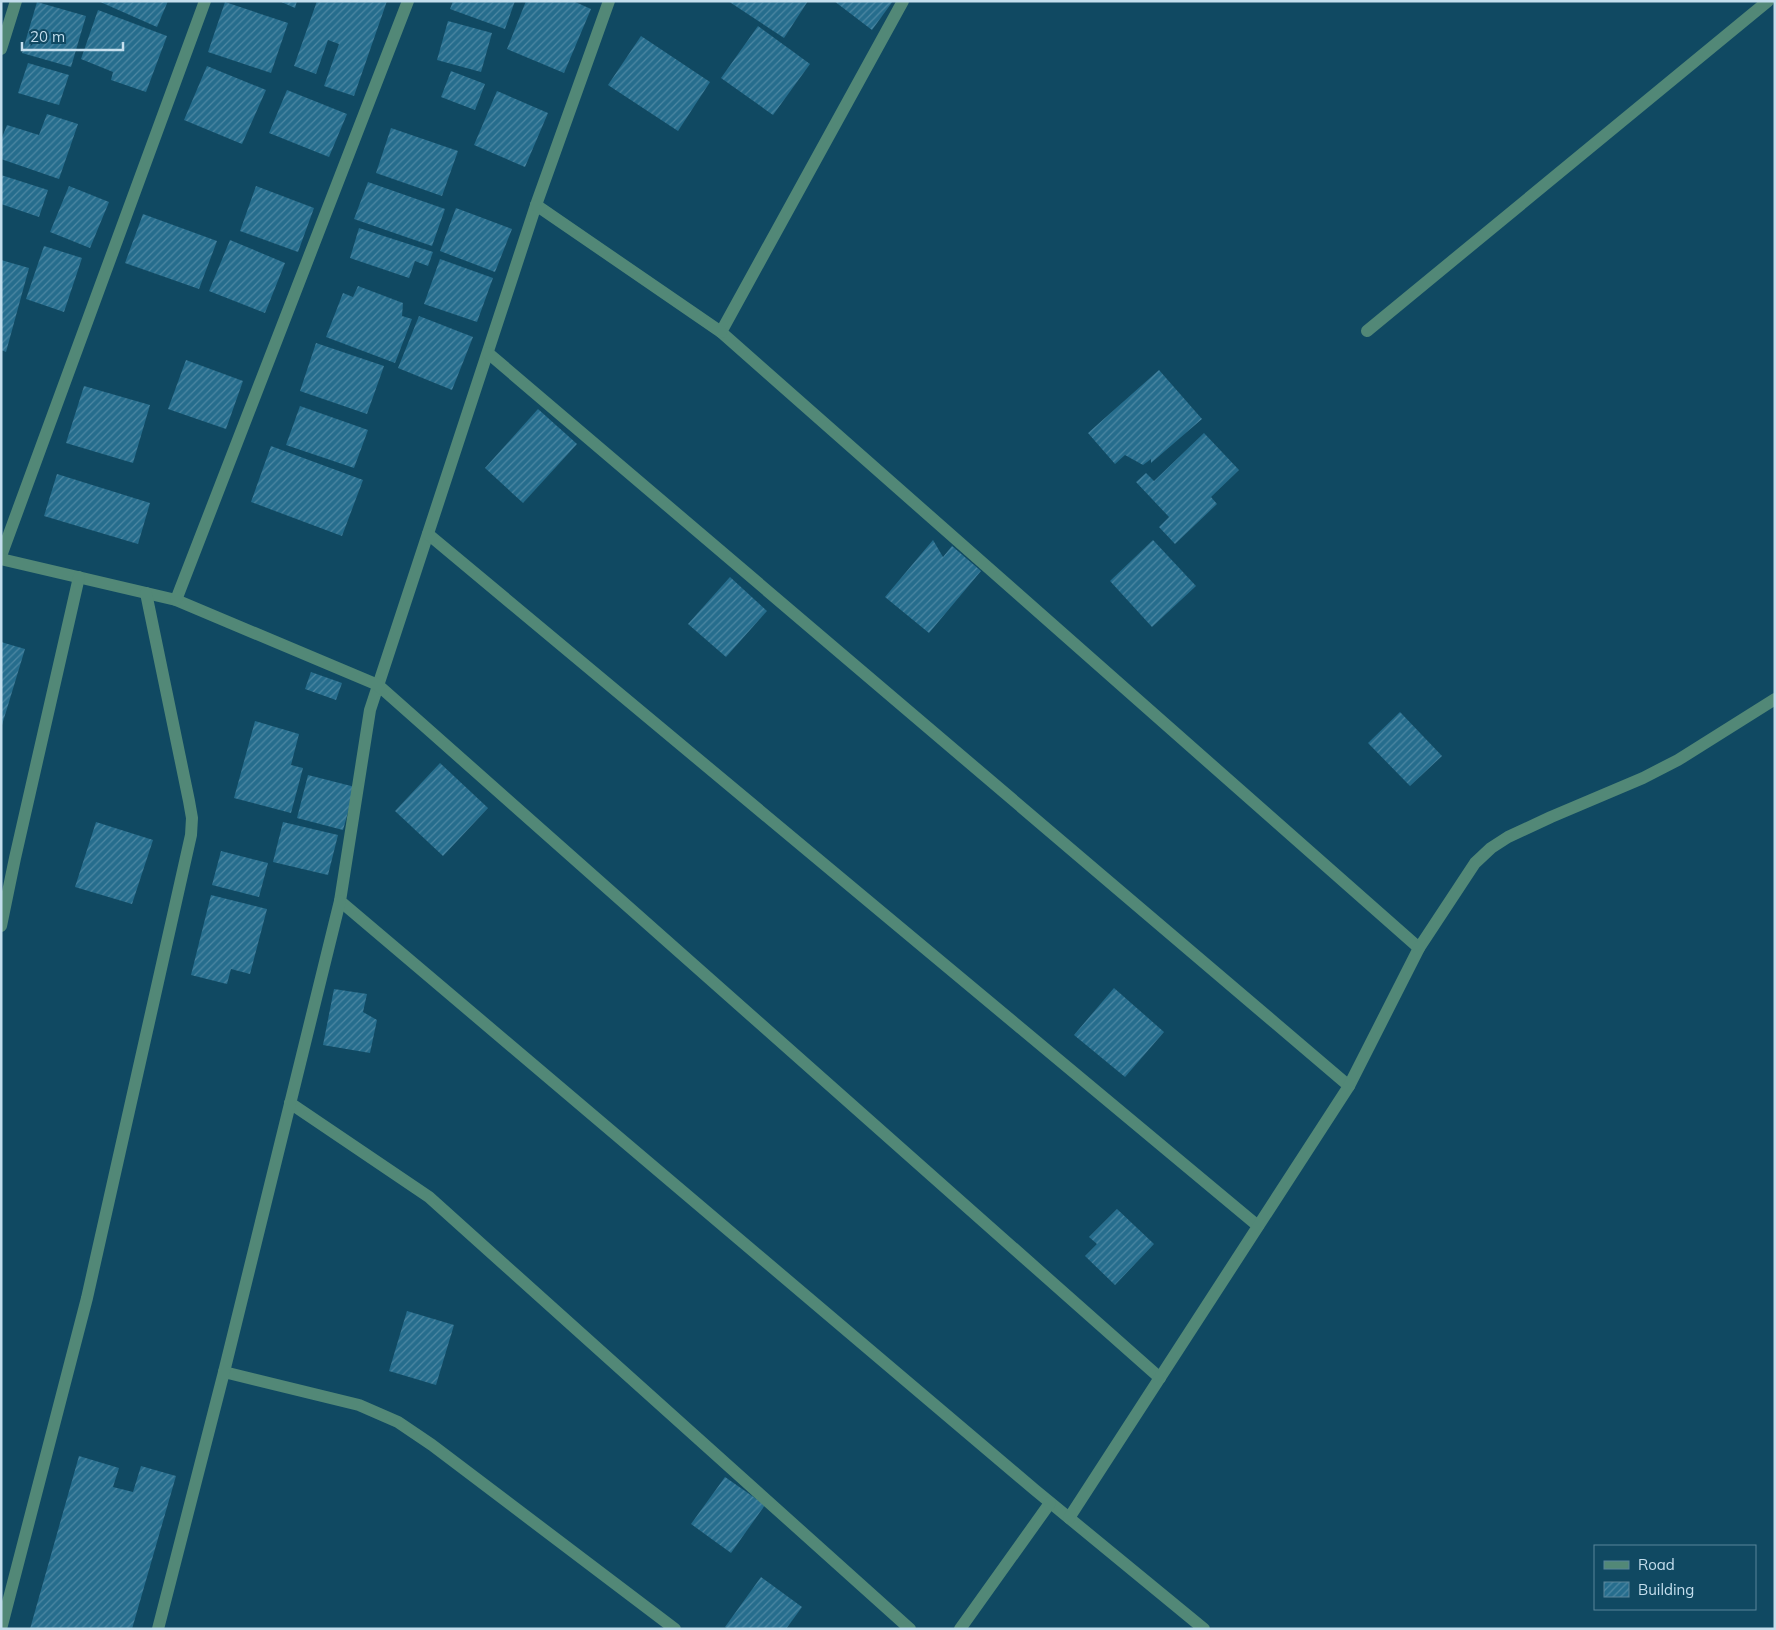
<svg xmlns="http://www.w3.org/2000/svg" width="1776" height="1630" viewBox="0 0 1776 1630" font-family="Mulish,sans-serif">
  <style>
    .building { fill: url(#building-hatch) }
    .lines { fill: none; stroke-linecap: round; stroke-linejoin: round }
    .minor { stroke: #528877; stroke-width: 12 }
  </style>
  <defs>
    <pattern id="building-hatch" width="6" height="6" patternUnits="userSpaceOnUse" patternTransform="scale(1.25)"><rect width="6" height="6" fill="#266d8d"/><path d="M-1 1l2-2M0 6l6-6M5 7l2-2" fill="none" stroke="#4e88a3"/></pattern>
  </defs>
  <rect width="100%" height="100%" fill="#104962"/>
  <g class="building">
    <path d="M98,1H168L157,27Z"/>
    <path d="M279,1H297L295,8Z"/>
    <path d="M317,1H387L354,96L324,86L339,44L328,40L316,74L294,66Z"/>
    <path d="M453,1H515L505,29L450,9Z"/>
    <path d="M526,1H573L591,9L564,73L507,49Z"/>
    <path d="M728,1H808L784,38Z"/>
    <path d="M834,1H893L872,30Z"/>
    <path d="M37,2L86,16L71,67L22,53Z"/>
    <path d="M225,2L288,23L271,73L208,52Z"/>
    <path d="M98,10L167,36L146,92L111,80L113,72L81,59Z"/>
    <path d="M448,21L492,33L481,72L437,60Z"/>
    <path d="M758,26L810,64L773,115L721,78Z"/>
    <path d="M641,36L710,82L678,131L608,85Z"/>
    <path d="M28,63L69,75L59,105L18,93Z"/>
    <path d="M207,66L266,90L242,144L184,120Z"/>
    <path d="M451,71L485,84L475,110L441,97Z"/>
    <path d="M287,90L347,114L329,157L269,133Z"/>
    <path d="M497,91L548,113L525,167L474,145Z"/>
    <path d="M47,114L78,124L59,179L1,159V140L7,125L39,135Z"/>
    <path d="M391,128L458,151L442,196L376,173Z"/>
    <path d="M1,175L48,190L39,217L1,204Z"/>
    <path d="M368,182L445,209L432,246L354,219Z"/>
    <path d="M69,186L109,202L90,248L50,232Z"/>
    <path d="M256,186L314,208L298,252L240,231Z"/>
    <path d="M456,208L512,229L495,272L440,251Z"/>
    <path d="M143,214L217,241L199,289L125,263Z"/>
    <path d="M359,228L433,252L428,266L415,261L409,278L350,258Z"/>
    <path d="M230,240L285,263L265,313L209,291Z"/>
    <path d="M44,246L82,258L64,312L26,299Z"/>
    <path d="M440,259L493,278L477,322L424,304Z"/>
    <path d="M1,260L29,268L6,352L1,350Z"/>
    <path d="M358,286L403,303L402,316L412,319L395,363L326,337L343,293L353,297Z"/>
    <path d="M419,316L473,337L452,390L398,368Z"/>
    <path d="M316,343L384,366L367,414L300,391Z"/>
    <path d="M186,360L243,381L226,429L168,409Z"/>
    <path d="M1159,370L1202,419L1151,463V459L1143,465L1125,455L1115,464L1088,433Z"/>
    <path d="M84,386L150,405L133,463L66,443Z"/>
    <path d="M300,406L368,430L354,468L286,445Z"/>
    <path d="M538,409L577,444L523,503L485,468Z"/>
    <path d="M1204,433L1239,470L1211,497L1217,504L1175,544L1159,527L1169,517L1136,482L1146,473L1154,481Z"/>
    <path d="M271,446L363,480L342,536L251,502Z"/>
    <path d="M57,474L150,503L138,544L44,516Z"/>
    <path d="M933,540L943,557L952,546L981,571L929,633L885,597Z"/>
    <path d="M1153,540L1196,586L1152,627L1110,581Z"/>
    <path d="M730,577L767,611L726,657L688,624Z"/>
    <path d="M1,642L25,649L2,725H1Z"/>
    <path d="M311,672L342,683L336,700L305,689Z"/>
    <path d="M1400,712L1442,756L1410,786L1368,743Z"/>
    <path d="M255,721L299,734L291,765L303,768L291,813L234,798Z"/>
    <path d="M440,763L488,808L443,856L395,811Z"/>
    <path d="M308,775L355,787L343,830L297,818Z"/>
    <path d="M96,822L153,840L132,904L75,887Z"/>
    <path d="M283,822L338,835L328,875L273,862Z"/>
    <path d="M221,851L268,863L259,897L212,885Z"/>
    <path d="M211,895L267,909L250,974L231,969L227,984L191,975Z"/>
    <path d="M1114,988L1164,1032L1125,1077L1074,1035Z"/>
    <path d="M334,989L367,994L363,1012L377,1020L370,1053L323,1045Z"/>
    <path d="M1117,1209L1154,1244L1115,1285L1085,1256L1097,1244L1089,1237Z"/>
    <path d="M407,1311L454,1325L436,1385L389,1371Z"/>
    <path d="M79,1456L119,1468L113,1487L133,1492L141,1466L176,1476L132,1629H30Z"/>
    <path d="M725,1477L765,1505L731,1553L691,1524Z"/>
    <path d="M761,1577L802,1607L786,1629H728L725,1627Z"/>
  </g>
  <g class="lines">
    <g class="minor">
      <path d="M609,1L536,205L370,710L340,901L1035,1490L1204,1629"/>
      <path d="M903,1L721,332L1419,948"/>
      <path d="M1,49L16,1"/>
      <path d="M536,205L721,332"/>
      <path d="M1367,331L1768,1"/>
      <path d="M488,353L1349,1086"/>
      <path d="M428,534L1258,1226"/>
      <path d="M1,556L205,1"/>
      <path d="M1,559L176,600L378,685L1160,1378"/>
      <path d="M176,600L408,1"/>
      <path d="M1,926L15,858L79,577"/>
      <path d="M290,1103L429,1197L910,1629"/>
      <path d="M224,1372L359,1405L398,1422L432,1445L675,1629"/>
      <path d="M1069,1518L1349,1086L1419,948L1475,863L1491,848L1508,837L1551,817L1643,778L1678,760L1775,699"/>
      <path d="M1,1629L87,1298L191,835L192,818L189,801L146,593"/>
      <path d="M158,1629L224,1372L340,901"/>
      <path d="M960,1629L1050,1503"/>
    </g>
  </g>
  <rect width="1776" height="1630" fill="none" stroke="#c4deed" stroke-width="5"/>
  <rect x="1594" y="1545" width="162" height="65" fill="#104962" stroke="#58859a"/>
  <rect x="1604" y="1561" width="25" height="8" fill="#528877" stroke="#58859a"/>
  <text x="1638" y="1570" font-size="15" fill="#c4deed">Road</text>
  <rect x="1604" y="1582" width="25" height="15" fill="url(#building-hatch)" stroke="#58859a"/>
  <text x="1638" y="1595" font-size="15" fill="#c4deed">Building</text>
  <path d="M22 42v8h101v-8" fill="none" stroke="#c4deed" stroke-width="2.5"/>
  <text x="30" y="42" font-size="15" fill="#c4deed" stroke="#104962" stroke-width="4" paint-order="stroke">20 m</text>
</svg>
